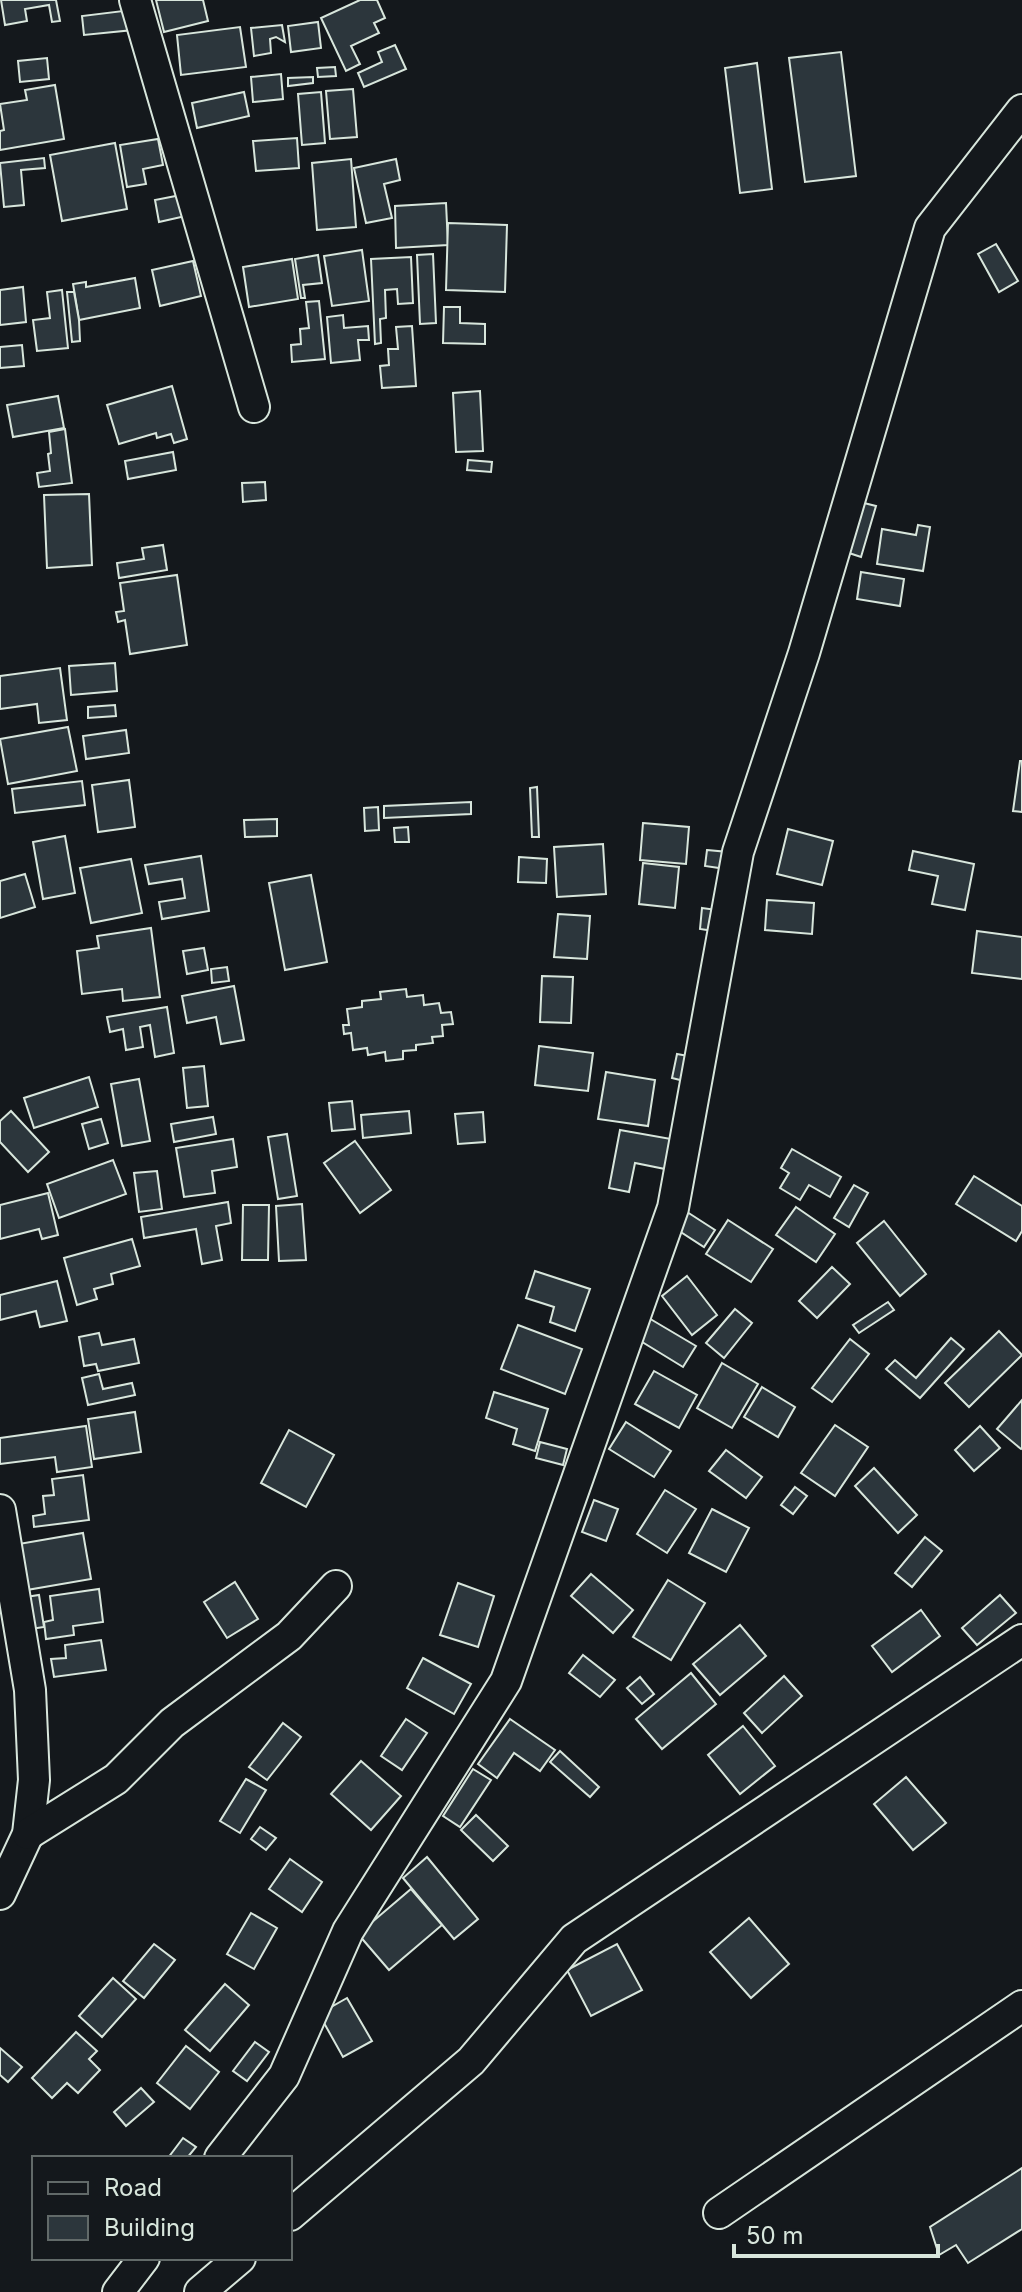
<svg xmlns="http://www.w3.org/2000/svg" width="1022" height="2292" viewBox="0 0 1022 2292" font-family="Inter,sans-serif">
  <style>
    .building { fill: #2c363c; stroke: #d8e6dc; stroke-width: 2 }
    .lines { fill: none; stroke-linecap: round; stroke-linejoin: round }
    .minor-casing { stroke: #d8e6dc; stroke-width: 34 }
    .minor { stroke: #14181c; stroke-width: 30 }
  </style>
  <rect width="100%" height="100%" fill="#14181c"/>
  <g class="building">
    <path d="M1,0H56L60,21L52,22L49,5L25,9L27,21L5,25Z"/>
    <path d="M156,0H203L208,21L164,32Z"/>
    <path d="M360,0H377L385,18L374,23L379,33L351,46L360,64L346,71L321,18Z"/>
    <path d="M131,10L133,30L84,35L82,16Z"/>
    <path d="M318,22L321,48L291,52L288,26Z"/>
    <path d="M282,25L285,42L276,37L270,39L271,53L254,56L251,28Z"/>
    <path d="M240,27L246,67L181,75L177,35Z"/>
    <path d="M395,45L406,69L364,87L358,73L382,62L378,52Z"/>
    <path d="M841,52L856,176L805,182L789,58Z"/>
    <path d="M47,58L49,79L20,82L18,61Z"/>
    <path d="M757,63L772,189L740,193L725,68Z"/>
    <path d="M335,67L336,76L318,77L317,68Z"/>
    <path d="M281,74L283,99L253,102L251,77Z"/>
    <path d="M313,77V83L288,86V78Z"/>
    <path d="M55,85L64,139L0,150V131L4,130L0,104L27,100L25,90Z"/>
    <path d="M353,89L357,137L330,139L326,91Z"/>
    <path d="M244,92L249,116L197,128L192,103Z"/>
    <path d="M321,92L325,143L302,145L298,94Z"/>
    <path d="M297,138L299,168L256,171L253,141Z"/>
    <path d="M158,139L163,165L143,169L146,184L127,187L120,145Z"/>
    <path d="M115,143L127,209L62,221L50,155Z"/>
    <path d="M44,158L45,168L21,170L24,205L4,207L0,163Z"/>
    <path d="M351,159L356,227L317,230L312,163Z"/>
    <path d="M396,159L400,180L384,184L392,218L366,223L354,168Z"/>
    <path d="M186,194L190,215L159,222L155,200Z"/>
    <path d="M446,203L448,245L396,248L395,206Z"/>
    <path d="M448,223L507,225L505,292L446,290Z"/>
    <path d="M996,244L1018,281L999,292L978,254Z"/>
    <path d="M362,250L369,301L332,306L324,256Z"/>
    <path d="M433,254L436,323L420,324L417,255Z"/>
    <path d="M318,255L322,283L303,285L305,298H301L295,259Z"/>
    <path d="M411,257L413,303L398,304L397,289L385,290L386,318L380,319L381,343L375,344L371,259Z"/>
    <path d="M292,259L298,299L249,307L243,267Z"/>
    <path d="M193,261L201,296L160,306L152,270Z"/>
    <path d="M135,278L140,308L79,320L73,284L86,282V287Z"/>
    <path d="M23,287L26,322L0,325V290Z"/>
    <path d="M62,290L68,348L37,351L33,320L50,318L47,292Z"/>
    <path d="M67,292H74L79,320L80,341L72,342Z"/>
    <path d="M319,301L325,359L292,362L291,345L301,344L300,329L309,328L306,302Z"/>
    <path d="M444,307H460V323L485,324V344L443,343Z"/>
    <path d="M343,315L344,328L368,326L369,340H358L360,360L331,363L327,317Z"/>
    <path d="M412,326L416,386L382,388L380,366L389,365L388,349H398L396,327Z"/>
    <path d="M22,345L24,366L0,368V347Z"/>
    <path d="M172,386L187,439L174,443L171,434L157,438L156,433L119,444L107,405Z"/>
    <path d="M480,391L483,451L456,452L453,393Z"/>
    <path d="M58,396L64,428L13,437L7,405Z"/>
    <path d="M65,429L72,483L39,487L37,473L50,471L48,454L51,453L49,432Z"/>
    <path d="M173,452L176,470L128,479L125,461Z"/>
    <path d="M468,460L492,462L491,472L467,470Z"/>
    <path d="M265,482L266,500L243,502L242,483Z"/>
    <path d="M89,494L92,565L47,568L44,495Z"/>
    <path d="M864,503L876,506L861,557L849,553Z"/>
    <path d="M918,525L930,527L923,571L877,564L882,529L916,535Z"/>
    <path d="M163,545L167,570L119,578L117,563L144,559L142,548Z"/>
    <path d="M861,572L904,579L900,606L857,599Z"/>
    <path d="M177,575L187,645L130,654L125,620L118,622L116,612L124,611L120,583Z"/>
    <path d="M115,663L117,691L71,695L69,666Z"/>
    <path d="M60,668L67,720L39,723L37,704L0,709V676Z"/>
    <path d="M115,705L116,716L88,718V707Z"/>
    <path d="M68,727L77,771L8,784L0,739Z"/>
    <path d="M126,730L129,753L86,759L83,736Z"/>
    <path d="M1020,761H1022V812L1013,811Z"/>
    <path d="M129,780L135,827L98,832L92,785Z"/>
    <path d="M82,781L85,805L15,813L12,789Z"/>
    <path d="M537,787L539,837H532L530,788Z"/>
    <path d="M471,802V814L384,818V806Z"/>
    <path d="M378,807L379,830L365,831L364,808Z"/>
    <path d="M277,819V836L245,837L244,820Z"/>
    <path d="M643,823L689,827L686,864L640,860Z"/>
    <path d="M408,827L409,842H395L394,828Z"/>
    <path d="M788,829L833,841L822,885L777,874Z"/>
    <path d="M65,836L75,893L43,899L33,842Z"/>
    <path d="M603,844L606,894L557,897L554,847Z"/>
    <path d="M707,850L728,852L726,869L705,866Z"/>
    <path d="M913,851L974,864L965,910L932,904L938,876L909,870Z"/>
    <path d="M201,856L209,911L162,919L159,902L185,898L182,879L149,884L145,865Z"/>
    <path d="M519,857L547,859L546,883L518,882Z"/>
    <path d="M131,859L142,913L91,923L80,868Z"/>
    <path d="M643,863L679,867L675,908L639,904Z"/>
    <path d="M25,874L35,907L0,918V881Z"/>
    <path d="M311,875L327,962L285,970L269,883Z"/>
    <path d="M767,900L814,903L812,934L765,930Z"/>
    <path d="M702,908L717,910L714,931L700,929Z"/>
    <path d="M558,914L590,916L587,959L554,957Z"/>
    <path d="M151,928L160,997L123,1001L122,989L82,994L77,951L99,948L97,936Z"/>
    <path d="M977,931L1022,937V979L972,973Z"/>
    <path d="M204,948L208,970L187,974L183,951Z"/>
    <path d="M227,967L229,981L212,983L211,969Z"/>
    <path d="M542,976L573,977L571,1023L540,1022Z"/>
    <path d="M234,986L244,1040L221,1044L216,1017L187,1023L182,996Z"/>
    <path d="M406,989L407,997L423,995L424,1005L439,1003L441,1013L451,1012L453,1024L442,1025L443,1036L432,1037L433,1043L416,1045V1050L403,1051V1059L386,1061L385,1052L368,1055L367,1048L353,1050L351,1033L344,1034L343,1025H349L347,1009L362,1007V1001L381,999L380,992Z"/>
    <path d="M167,1007L174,1053L155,1057L150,1025L140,1027L143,1047L126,1050L123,1029L110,1032L107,1017Z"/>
    <path d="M539,1046L593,1053L588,1091L535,1085Z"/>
    <path d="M677,1054L694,1057L688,1082L672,1078Z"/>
    <path d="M204,1066L208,1106L187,1108L183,1068Z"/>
    <path d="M606,1072L655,1080L648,1126L598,1119Z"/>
    <path d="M89,1077L98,1107L34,1128L24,1098Z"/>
    <path d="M139,1079L150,1141L122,1146L111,1084Z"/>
    <path d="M352,1101L355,1129L332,1131L329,1103Z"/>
    <path d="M11,1111L49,1152L28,1172L0,1142V1121Z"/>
    <path d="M409,1111L411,1133L363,1138L361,1115Z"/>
    <path d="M483,1112L485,1142L458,1144L455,1114Z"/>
    <path d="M213,1117L216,1134L174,1142L171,1124Z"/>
    <path d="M101,1119L108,1143L89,1149L82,1124Z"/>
    <path d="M620,1130L671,1139L665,1169L635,1163L629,1192L609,1188Z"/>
    <path d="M287,1134L297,1196L278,1199L268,1137Z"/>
    <path d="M233,1139L237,1167L212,1171L215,1193L184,1197L176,1148Z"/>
    <path d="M355,1141L391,1190L360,1213L324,1163Z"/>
    <path d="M792,1149L841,1177L830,1197L809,1185L800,1200L780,1188L789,1173L781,1168Z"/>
    <path d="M113,1160L126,1194L59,1218L47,1184Z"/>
    <path d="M157,1171L162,1209L139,1212L134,1173Z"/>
    <path d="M974,1176L1022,1206V1231L1016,1241L956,1204Z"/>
    <path d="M854,1185L868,1193L849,1227L834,1218Z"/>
    <path d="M48,1193L58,1235L42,1239L39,1229L0,1239V1205Z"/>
    <path d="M228,1202L231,1223L216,1226L222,1260L202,1264L196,1229L144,1238L141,1217Z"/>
    <path d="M302,1204L306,1260L279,1261L276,1206Z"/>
    <path d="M243,1205H269L268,1260H242Z"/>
    <path d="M796,1207L835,1234L816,1262L776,1235Z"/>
    <path d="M684,1210L715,1230L704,1247L673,1227Z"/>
    <path d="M728,1220L773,1249L751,1282L706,1254Z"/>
    <path d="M884,1221L926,1274L900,1296L857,1243Z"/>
    <path d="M132,1239L140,1266L111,1274L113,1284L94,1289L97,1299L77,1305L64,1258Z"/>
    <path d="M832,1267L850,1284L817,1318L799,1301Z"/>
    <path d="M535,1271L590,1289L575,1331L550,1322L554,1307L526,1298Z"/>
    <path d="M687,1276L717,1315L692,1335L662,1296Z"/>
    <path d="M57,1281L67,1321L40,1327L36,1311L0,1320V1295Z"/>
    <path d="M888,1302L894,1310L859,1333L853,1325Z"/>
    <path d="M735,1309L752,1323L724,1358L706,1343Z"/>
    <path d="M647,1317L696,1346L683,1367L634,1337Z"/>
    <path d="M518,1325L582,1349L565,1394L501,1369Z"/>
    <path d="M999,1331L1022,1355L969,1407L945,1383Z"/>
    <path d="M99,1333L102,1345L134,1339L139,1363L98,1371L96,1364L84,1366L79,1337Z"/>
    <path d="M951,1338L964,1349L920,1398L886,1369L895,1360L916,1378Z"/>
    <path d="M850,1339L869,1354L832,1402L812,1388Z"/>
    <path d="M722,1363L758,1384L732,1428L697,1408Z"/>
    <path d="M654,1371L697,1395L679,1428L635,1404Z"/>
    <path d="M99,1374L103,1389L132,1383L135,1395L88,1405L82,1378Z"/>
    <path d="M762,1387L795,1407L778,1437L744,1417Z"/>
    <path d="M494,1392L548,1409L535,1451L513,1444L517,1429L486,1418Z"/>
    <path d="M1022,1400V1448L1021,1449L997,1429Z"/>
    <path d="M135,1412L141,1452L94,1459L88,1419Z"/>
    <path d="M626,1422L671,1451L654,1477L609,1449Z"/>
    <path d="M835,1425L868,1447L835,1496L801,1473Z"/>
    <path d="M86,1426L92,1467L57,1472L55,1457L0,1464V1438Z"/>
    <path d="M980,1426L1000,1448L974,1471L955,1450Z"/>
    <path d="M289,1430L334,1455L306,1507L261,1483Z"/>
    <path d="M540,1442L567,1449L563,1465L536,1458Z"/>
    <path d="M726,1450L762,1477L746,1498L709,1471Z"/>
    <path d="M874,1468L917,1515L898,1533L855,1486Z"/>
    <path d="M83,1475L89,1520L34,1527L33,1516L45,1514L43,1496L54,1495L52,1479Z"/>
    <path d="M795,1487L807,1496L793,1514L781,1505Z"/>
    <path d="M665,1490L696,1509L667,1553L637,1534Z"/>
    <path d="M594,1500L618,1509L606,1541L582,1532Z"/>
    <path d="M712,1509L749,1528L726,1572L689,1553Z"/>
    <path d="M83,1533L91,1579L21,1591L13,1545Z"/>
    <path d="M925,1537L942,1551L912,1587L895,1573Z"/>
    <path d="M591,1574L633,1610L613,1633L571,1596Z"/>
    <path d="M668,1580L705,1603L671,1660L633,1637Z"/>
    <path d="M235,1582L258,1619L227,1638L204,1602Z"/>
    <path d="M458,1583L494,1596L478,1647L440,1635Z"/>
    <path d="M99,1589L103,1622L73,1626L74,1635L46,1639L44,1622L53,1620L50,1596Z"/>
    <path d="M39,1595L44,1627L24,1630L19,1598Z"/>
    <path d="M1000,1595L1016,1613L977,1645L962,1628Z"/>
    <path d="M921,1610L940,1636L892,1672L872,1646Z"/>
    <path d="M740,1625L766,1656L720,1695L693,1664Z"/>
    <path d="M101,1640L106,1670L54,1677L51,1659L66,1658L65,1645Z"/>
    <path d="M583,1655L615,1680L600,1697L569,1673Z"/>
    <path d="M423,1658L471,1684L454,1714L407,1688Z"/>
    <path d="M691,1673L716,1704L662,1749L636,1719Z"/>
    <path d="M784,1676L802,1696L762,1733L744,1713Z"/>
    <path d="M640,1677L654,1694L642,1704L627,1688Z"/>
    <path d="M406,1719L427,1733L402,1770L381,1756Z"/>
    <path d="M510,1719L555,1750L540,1771L514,1753L497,1778L478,1764Z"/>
    <path d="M283,1723L301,1737L267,1780L249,1767Z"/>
    <path d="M743,1726L775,1766L740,1794L708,1755Z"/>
    <path d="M560,1751L599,1787L590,1797L550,1762Z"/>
    <path d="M361,1761L401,1796L371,1830L331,1794Z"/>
    <path d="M473,1769L491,1780L460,1827L443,1816Z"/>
    <path d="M906,1777L946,1823L913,1850L874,1804Z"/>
    <path d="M246,1779L266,1790L240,1833L220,1821Z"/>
    <path d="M476,1815L508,1846L493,1861L461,1830Z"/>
    <path d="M260,1827L276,1838L266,1850L251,1839Z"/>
    <path d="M427,1857L478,1919L454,1939L403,1878Z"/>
    <path d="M290,1859L322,1882L302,1912L269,1889Z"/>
    <path d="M411,1889L442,1925L389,1970L358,1934Z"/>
    <path d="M251,1913L277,1928L254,1969L227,1954Z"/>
    <path d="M749,1918L789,1964L751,1998L710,1952Z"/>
    <path d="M154,1944L175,1960L144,1998L123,1981Z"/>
    <path d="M617,1944L642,1990L591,2016L567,1970Z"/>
    <path d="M113,1978L136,1999L102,2037L79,2016Z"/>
    <path d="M225,1984L249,2005L210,2051L185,2030Z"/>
    <path d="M347,1998L372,2041L343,2057L319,2014Z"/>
    <path d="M76,2032L97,2051L89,2059L100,2070L78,2093L67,2083L52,2098L32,2078Z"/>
    <path d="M255,2042L269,2052L247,2081L233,2071Z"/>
    <path d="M186,2046L219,2072L190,2109L157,2083Z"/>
    <path d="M0,2048L22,2067L8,2082L0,2075Z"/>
    <path d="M141,2088L154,2102L126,2126L114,2112Z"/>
    <path d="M183,2138L196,2147L187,2158H168Z"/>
    <path d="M1022,2168V2229L968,2263L956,2245L939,2255L930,2227Z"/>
  </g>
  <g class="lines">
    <defs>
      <g id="minor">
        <path d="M135,0L254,407"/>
        <path d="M0,1510L30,1690L34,1780L28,1834L0,1894"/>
        <path d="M28,1834L116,1779L172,1723L289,1636L336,1586"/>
        <path d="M220,2158L284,2076L348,1931L506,1681L673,1208L738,852L804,653L930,228L1022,110"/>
        <path d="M719,2213L1022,2006"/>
        <path d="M290,2215L471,2061L574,1939L1022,1640"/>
        <path d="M118,2292L144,2258"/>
        <path d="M200,2292L240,2258"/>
      </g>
    </defs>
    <use href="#minor" class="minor-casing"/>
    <use href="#minor" class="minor"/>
  </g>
  <rect x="32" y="2156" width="260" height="104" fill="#14181c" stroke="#626a69" stroke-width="2"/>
  <rect x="48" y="2182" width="40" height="12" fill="#14181c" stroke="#626a69" stroke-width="2"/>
  <text x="104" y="2196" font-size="24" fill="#d8e6dc">Road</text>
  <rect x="48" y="2216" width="40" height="24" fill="#2c363c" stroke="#626a69" stroke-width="2"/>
  <text x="104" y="2236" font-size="24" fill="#d8e6dc">Building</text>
  <path d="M734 2244v12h204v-12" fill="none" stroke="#d8e6dc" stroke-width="4"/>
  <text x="746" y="2244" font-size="24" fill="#d8e6dc" stroke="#14181c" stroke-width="6" paint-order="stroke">50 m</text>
</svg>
